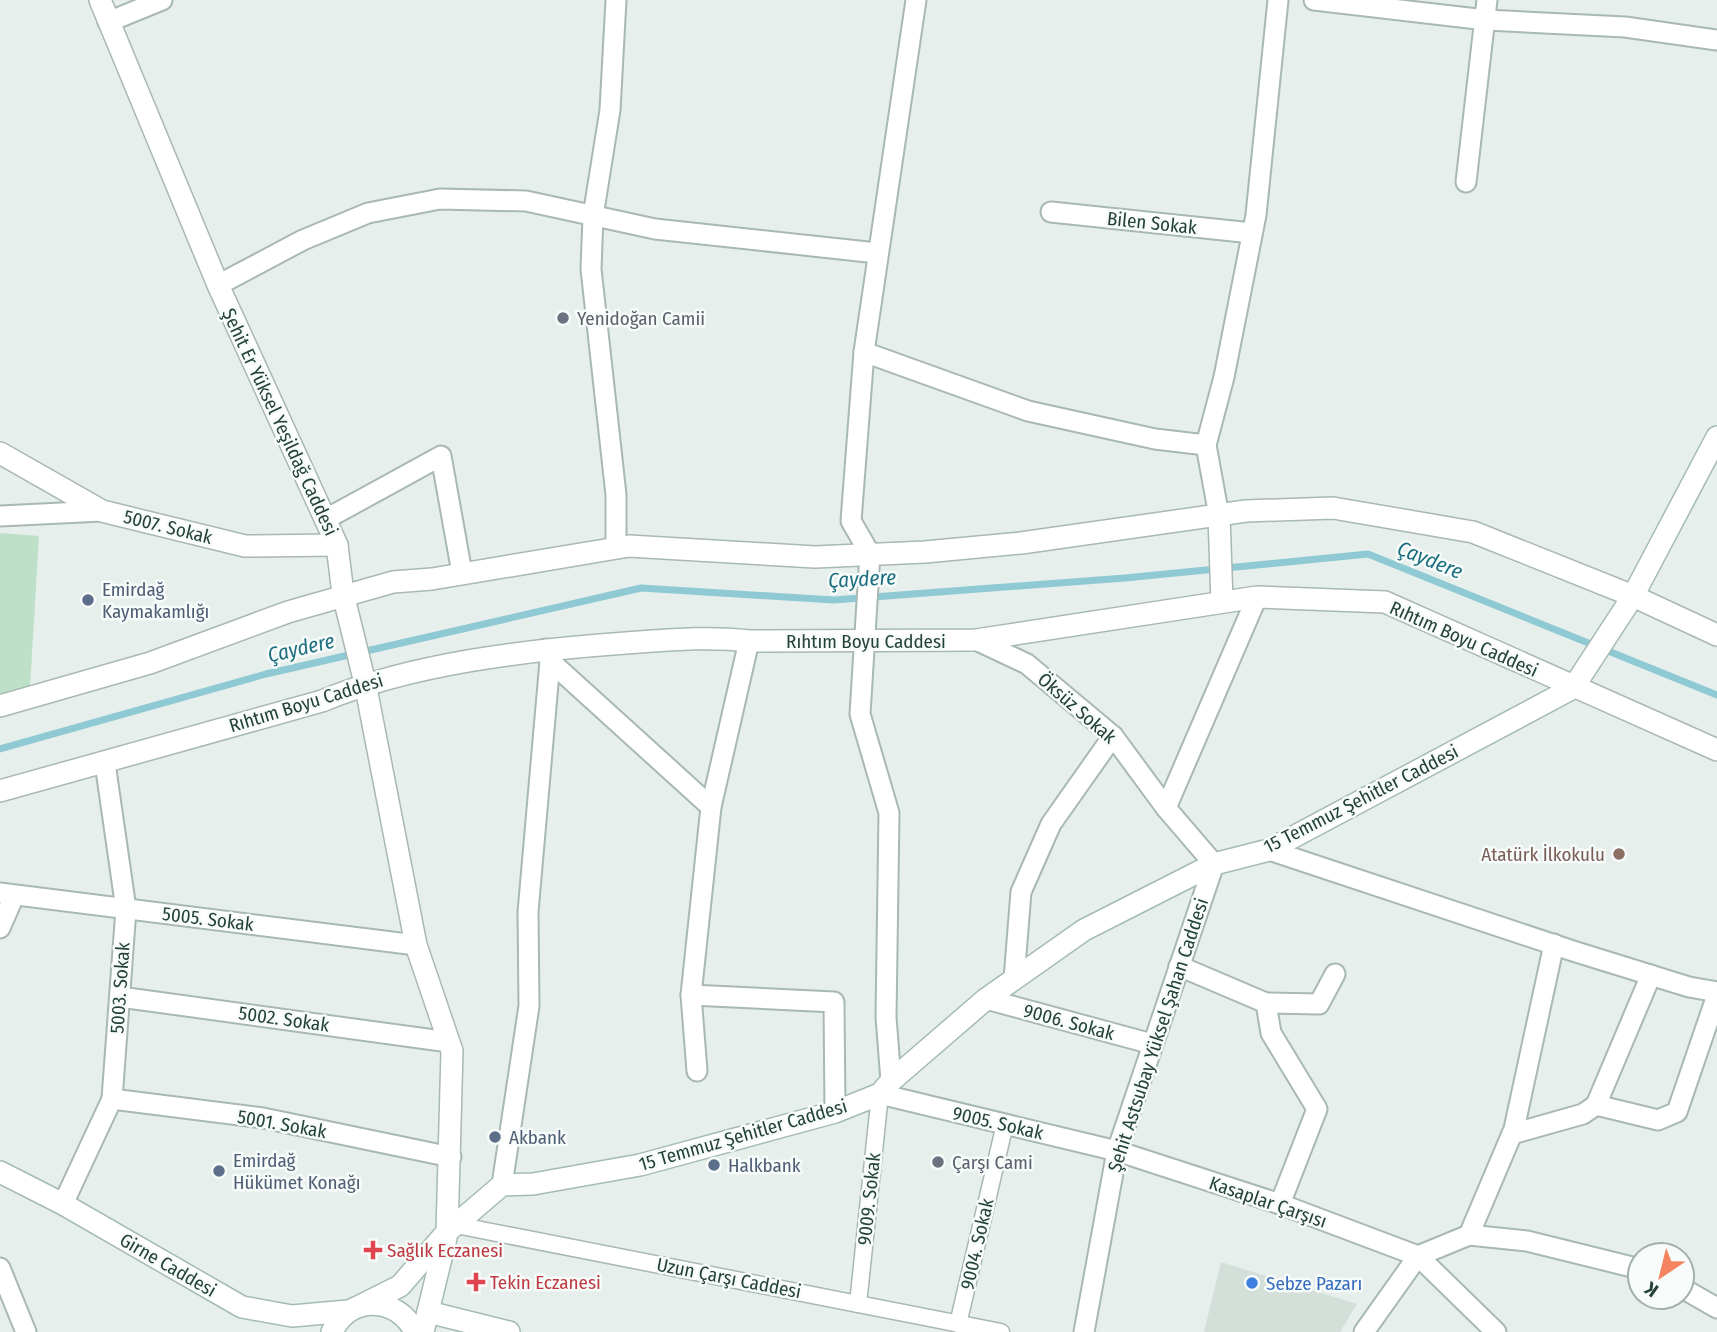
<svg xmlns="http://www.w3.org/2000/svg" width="1717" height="1332" viewBox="0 0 1717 1332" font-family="'Fira Sans Condensed',sans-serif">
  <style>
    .built { fill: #d4dfda }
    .green { fill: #bfe0c8 }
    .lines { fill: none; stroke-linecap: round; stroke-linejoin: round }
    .stream { stroke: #8ec9d4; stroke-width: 7 }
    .pedestrian-casing { stroke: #a8b8b2; stroke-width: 19 }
    .minor-casing { stroke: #a8b8b2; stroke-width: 23 }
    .tertiary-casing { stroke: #a8b8b2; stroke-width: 24 }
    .secondary-casing { stroke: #a4bbb3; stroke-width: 24 }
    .pedestrian { stroke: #fff; stroke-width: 16 }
    .minor { stroke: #fff; stroke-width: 19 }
    .tertiary { stroke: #fff; stroke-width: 21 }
    .secondary { stroke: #fff; stroke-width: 21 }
    .worship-dot { fill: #6b7280; stroke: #f7fbf9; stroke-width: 2.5 }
    .service-dot { fill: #5c6f8a; stroke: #f7fbf9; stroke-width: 2.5 }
    .education-dot { fill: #8d6e63; stroke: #f7fbf9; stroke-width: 2.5 }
    .health-dot { fill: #e0444e; stroke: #f7fbf9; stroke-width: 2.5 }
    .shop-dot { fill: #3f7fe0; stroke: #f7fbf9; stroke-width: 2.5 }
    .labels { text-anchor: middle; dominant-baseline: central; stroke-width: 5; stroke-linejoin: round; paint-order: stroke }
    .street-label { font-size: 19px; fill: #24423a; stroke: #f7fbf9 }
    .worship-label { font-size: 19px; fill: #5b616d; stroke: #f7fbf9; text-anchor: start }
    .service-label { font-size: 19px; fill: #4e5e75; stroke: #f7fbf9; text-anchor: start }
    .education-label { font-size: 19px; fill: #785e54; stroke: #f7fbf9; text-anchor: end }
    .health-label { font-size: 19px; fill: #be3a42; stroke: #f7fbf9; text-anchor: start }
    .shop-label { font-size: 19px; fill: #366cbe; stroke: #f7fbf9; text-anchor: start }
    .water-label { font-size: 21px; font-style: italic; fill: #1c6f80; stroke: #f7fbf9 }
  </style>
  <rect width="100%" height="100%" fill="#e6efeb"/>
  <path class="built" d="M1221,1262L1357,1304L1340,1332H1204Z"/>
  <path class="green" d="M0,533L39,536L30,687L0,694Z"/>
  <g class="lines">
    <path class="stream" d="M0,749L266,674L641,588L834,600L1125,578L1368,554L1717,695"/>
    <defs>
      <g id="pedestrian">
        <path d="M456,1225L1001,1332"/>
        <path d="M858,1304L880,1094"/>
        <path d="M958,1324L1005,1124"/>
      </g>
      <g id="minor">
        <path d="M616,0L610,110L593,216L591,269L616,495V548"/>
        <path d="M1314,0L1486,20L1625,27L1717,40"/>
        <path d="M108,22L162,0"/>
        <path d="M1466,182L1487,0"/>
        <path d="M1051,212L1252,233"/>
        <path d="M218,285L303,240L368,213L440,199L526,201L655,229L877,253"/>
        <path d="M864,352L1028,411L1155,439L1206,445"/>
        <path d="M0,516L102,511"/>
        <path d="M1219,516L1206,445L1224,377L1256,215L1278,0"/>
        <path d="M326,519L441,456L462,573"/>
        <path d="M976,640L1027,664L1113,736L1166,808L1214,864L1117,1151L1084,1332"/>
        <path d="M550,661L711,807"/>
        <path d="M1166,808L1257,597"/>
        <path d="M1269,850L1573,951L1689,987L1717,992"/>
        <path d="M0,893L416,945"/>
        <path d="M0,928L14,896"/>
        <path d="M1179,966L1266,1003L1271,1033L1317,1109L1280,1204"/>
        <path d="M1014,979L1021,892L1051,824L1113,736"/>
        <path d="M691,995L834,1002L835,1112"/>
        <path d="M120,997L449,1042"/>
        <path d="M986,999L1152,1044"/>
        <path d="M1266,1003L1319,1004L1335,974"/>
        <path d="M697,1071L691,995L711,807L749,641"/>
        <path d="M891,1081L886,1017L889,813L860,714L870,554L851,521L864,352L916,0"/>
        <path d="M880,1094L1117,1151L1280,1204L1418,1256L1496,1332"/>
        <path d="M112,1099L263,1118L451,1157"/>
        <path d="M1596,1105L1658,1120L1677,1112L1717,995"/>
        <path d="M1512,1134L1583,1114L1596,1105L1651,975"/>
        <path d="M502,1185L529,1006L528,912L550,661L546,649"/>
        <path d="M63,1204L112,1099L126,909L105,763"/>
        <path d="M1469,1235L1514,1129L1554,944"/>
        <path d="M0,1268L26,1332"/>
        <path d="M1682,1288L1717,1308"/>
        <path d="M1364,1332L1418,1256L1469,1235L1527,1241L1640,1269"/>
      </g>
      <g id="tertiary">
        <path d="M100,0L218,285L337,545L343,594L365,683L416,945L452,1051L447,1232"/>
        <path d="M0,453L102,511L245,546L337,545"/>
        <path d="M1219,516L1222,602"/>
        <path d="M0,706L150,663L288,612L393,582L432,579L629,546L815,557L925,552L1021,543L1246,511L1333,508L1473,532L1633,596L1717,635"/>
        <path d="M0,791L322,701C413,663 528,650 626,643C668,640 708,636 749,641L976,640L1257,597L1385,602L1717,750"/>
      </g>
      <g id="secondary">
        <path d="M0,1172L63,1204L242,1307L292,1316L348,1311"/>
        <path d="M362,1305L400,1286L447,1232L502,1185L533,1184L640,1165L835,1112L880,1094L891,1081L986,999L1084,930L1214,864L1269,850L1573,688L1633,596L1717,437"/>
        <path d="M428,1312L509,1332"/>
        <path d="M332,1332C349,1294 398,1296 415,1332"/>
        <path d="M423,1332L446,1238"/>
      </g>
    </defs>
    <use href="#pedestrian" class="pedestrian-casing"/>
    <use href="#minor" class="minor-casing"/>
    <use href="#tertiary" class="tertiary-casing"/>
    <use href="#secondary" class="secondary-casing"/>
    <use href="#pedestrian" class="pedestrian"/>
    <use href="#minor" class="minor"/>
    <use href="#tertiary" class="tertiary"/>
    <use href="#secondary" class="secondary"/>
  </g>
  <g class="worship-dot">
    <circle cx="563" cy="318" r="7"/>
    <circle cx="938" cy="1162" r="7"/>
  </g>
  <g class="service-dot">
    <circle cx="88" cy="600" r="7"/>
    <circle cx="495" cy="1137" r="7"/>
    <circle cx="714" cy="1165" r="7"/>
    <circle cx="219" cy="1171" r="7"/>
  </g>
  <circle class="education-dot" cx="1619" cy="854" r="7"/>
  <g class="health-dot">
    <path d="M369.5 1239.5h7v7h7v7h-7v7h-7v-7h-7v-7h7z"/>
    <path d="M472.5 1271.5h7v7h7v7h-7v7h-7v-7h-7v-7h7z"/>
  </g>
  <circle class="shop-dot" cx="1252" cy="1283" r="7"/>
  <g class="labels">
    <g class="street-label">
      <text transform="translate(1152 223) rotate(6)">Bilen Sokak</text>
      <text transform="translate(280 422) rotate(65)">Şehit Er Yüksel Yeşildağ Caddesi</text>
      <text transform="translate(168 527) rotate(14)">5007. Sokak</text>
      <text transform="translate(1464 639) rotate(24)">Rıhtım Boyu Caddesi</text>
      <text x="866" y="641">Rıhtım Boyu Caddesi</text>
      <text transform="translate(306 703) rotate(-17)">Rıhtım Boyu Caddesi</text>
      <text transform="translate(1077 708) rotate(41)">Öksüz Sokak</text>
      <text transform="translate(1361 799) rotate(-27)">15 Temmuz Şehitler Caddesi</text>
      <text transform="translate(208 919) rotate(7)">5005. Sokak</text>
      <text transform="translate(120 988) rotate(-86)">5003. Sokak</text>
      <text transform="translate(284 1019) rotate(8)">5002. Sokak</text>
      <text transform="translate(1069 1022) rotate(15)">9006. Sokak</text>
      <text transform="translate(1158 1035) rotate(-72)">Şehit Astsubay Yüksel Şahan Caddesi</text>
      <text transform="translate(998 1123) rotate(13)">9005. Sokak</text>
      <text transform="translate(282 1124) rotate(10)">5001. Sokak</text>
      <text transform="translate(743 1135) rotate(-16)">15 Temmuz Şehitler Caddesi</text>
      <text transform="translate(869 1199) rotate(-84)">9009. Sokak</text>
      <text transform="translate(1268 1202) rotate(19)">Kasaplar Çarşısı</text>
      <text transform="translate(977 1244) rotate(-77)">9004. Sokak</text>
      <text transform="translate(168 1265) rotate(30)">Girne Caddesi</text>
      <text transform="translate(729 1278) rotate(11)">Uzun Çarşı Caddesi</text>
    </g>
    <g class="worship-label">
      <text x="577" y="318">Yenidoğan Camii</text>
      <text x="952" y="1162">Çarşı Cami</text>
    </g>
    <g class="service-label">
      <text x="102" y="589">Emirdağ<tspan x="102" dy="22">Kaymakamlığı</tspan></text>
      <text x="509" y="1137">Akbank</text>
      <text x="233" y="1160">Emirdağ<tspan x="233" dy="22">Hükümet Konağı</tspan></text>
      <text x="728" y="1165">Halkbank</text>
    </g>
    <g class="education-label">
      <text x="1605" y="854">Atatürk İlkokulu</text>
    </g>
    <g class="health-label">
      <text x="387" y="1250">Sağlık Eczanesi</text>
      <text x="490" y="1282">Tekin Eczanesi</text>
    </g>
    <g class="shop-label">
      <text x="1266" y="1283">Sebze Pazarı</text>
    </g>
    <g class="water-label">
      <text transform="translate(1430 560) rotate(22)">Çaydere</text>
      <text transform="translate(862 579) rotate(-3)">Çaydere</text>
      <text transform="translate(301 648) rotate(-13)">Çaydere</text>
    </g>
  </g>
  <g transform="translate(1661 1276) rotate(215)"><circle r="33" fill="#f7fbf9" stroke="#a3b1ad" stroke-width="2"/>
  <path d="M0-5L12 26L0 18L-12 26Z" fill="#f4845f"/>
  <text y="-10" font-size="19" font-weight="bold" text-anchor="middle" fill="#24423a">K</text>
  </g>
</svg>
